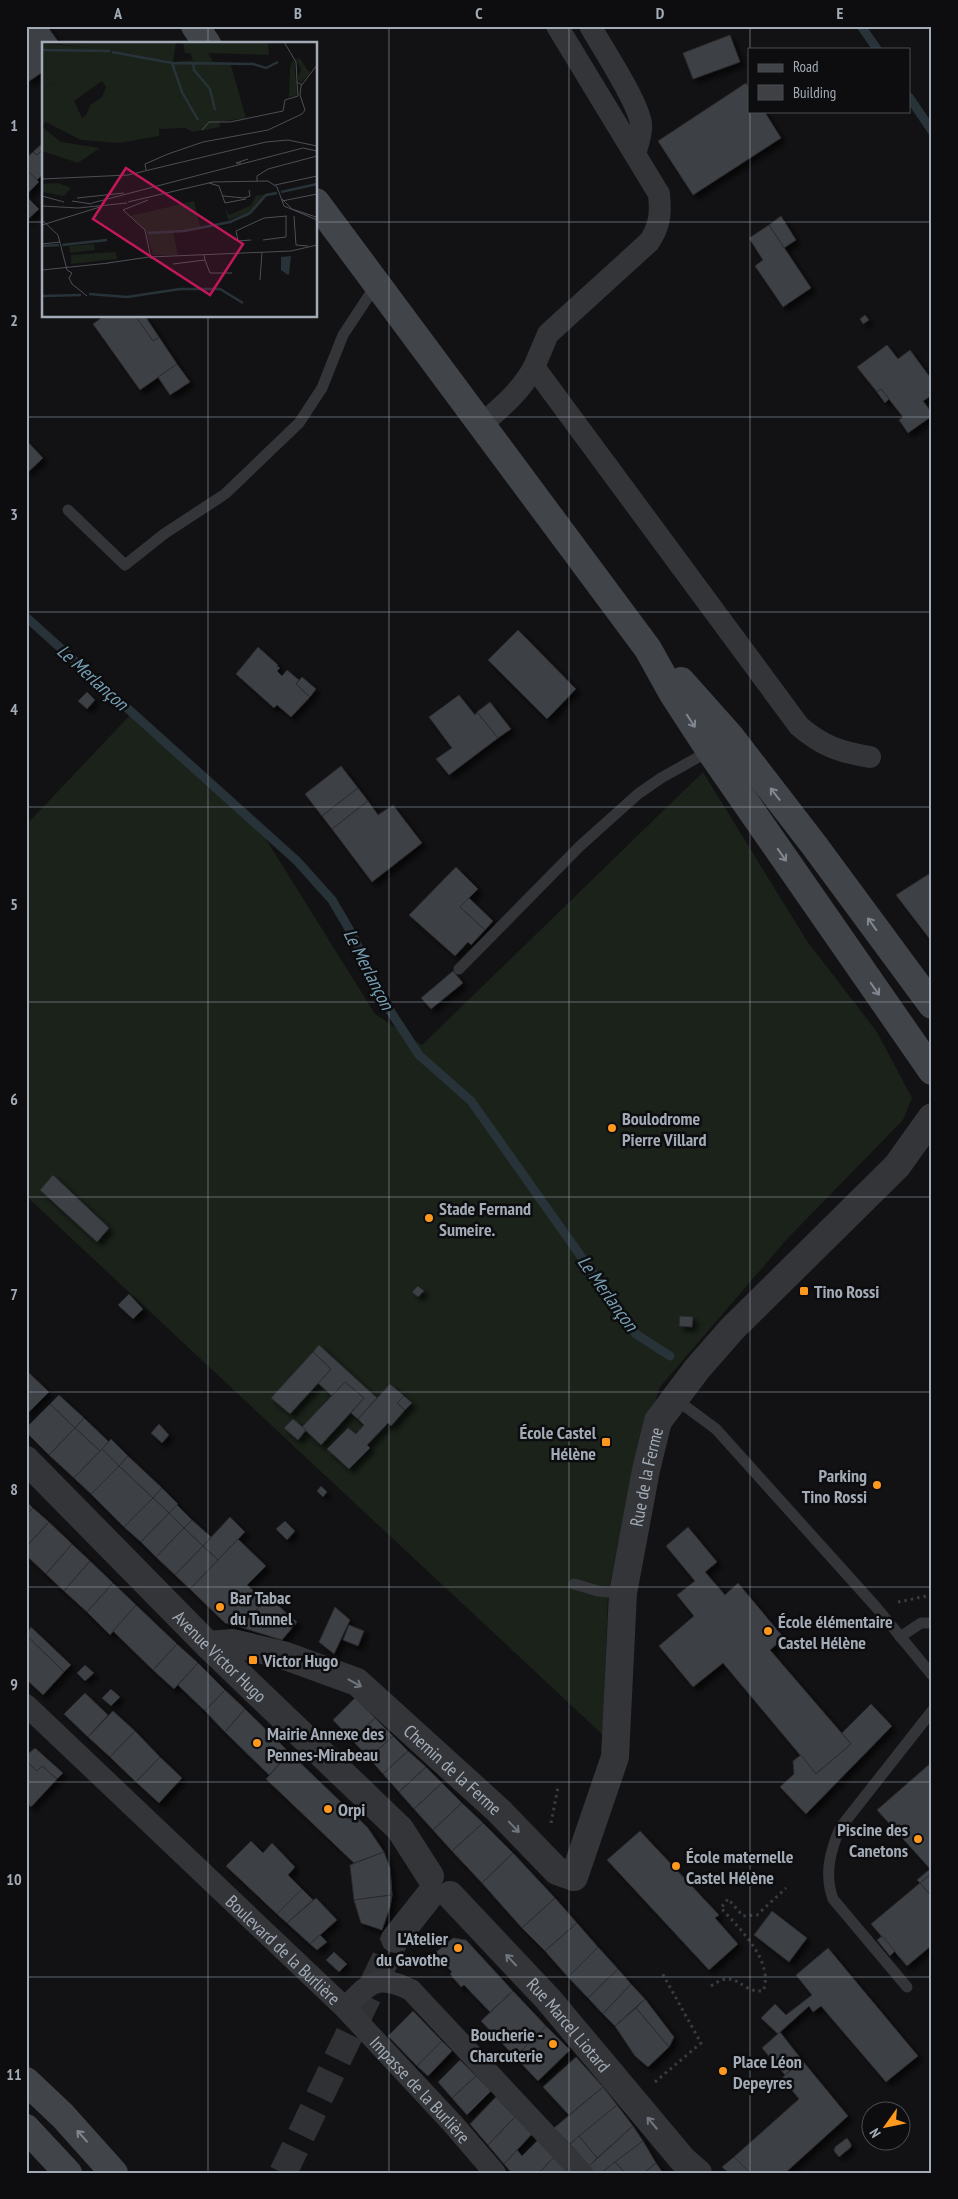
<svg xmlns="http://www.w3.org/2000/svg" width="958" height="2199" viewBox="0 0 958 2199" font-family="'PT Sans Narrow',sans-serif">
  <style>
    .pitch { fill: #1a221a }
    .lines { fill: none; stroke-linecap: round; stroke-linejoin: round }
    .stream { stroke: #283339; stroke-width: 9 }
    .building { fill: #3e4044; stroke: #2c2c30; filter: url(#shadow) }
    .tertiary-tunnel { stroke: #2f3134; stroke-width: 28; stroke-dasharray: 28 14; stroke-linecap: butt }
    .path { stroke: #393c40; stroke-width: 3; stroke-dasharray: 2.5 4; stroke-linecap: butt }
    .service { stroke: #333539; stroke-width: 11 }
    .minor { stroke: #333539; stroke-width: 22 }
    .tertiary { stroke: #333539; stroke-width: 28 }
    .secondary { stroke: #414449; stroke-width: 28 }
    .oneway { stroke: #808790 }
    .oneway2 { stroke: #70767e }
    .grid { fill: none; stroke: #a2abb6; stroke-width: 1; stroke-opacity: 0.55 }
    .poi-dot { fill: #ff981f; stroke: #0d0d0f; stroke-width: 2 }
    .labels { text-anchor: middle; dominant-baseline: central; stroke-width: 5; stroke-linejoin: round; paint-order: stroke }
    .poi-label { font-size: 18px; font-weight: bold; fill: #a2abb6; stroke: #0d0d0f; text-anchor: start }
    .street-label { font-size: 18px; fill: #a2abb6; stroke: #0d0d0f }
    .water-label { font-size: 19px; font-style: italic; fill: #769fb4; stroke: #0d0d0f }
    .inset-river { fill: none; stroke: #283339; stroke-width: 2.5 }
    .inset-road { fill: none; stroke: #4c4f55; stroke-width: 1 }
    .view { fill: #c2185b; fill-opacity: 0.15; stroke: #c2185b; stroke-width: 2.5 }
    .inset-edge { fill: none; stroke: #a2abb6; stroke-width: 2.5 }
    .neatline { fill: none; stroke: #a2abb6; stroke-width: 2 }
    .grid-label { font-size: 16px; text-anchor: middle; font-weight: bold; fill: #a2abb6 }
  </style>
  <defs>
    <filter id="shadow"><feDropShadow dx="4.5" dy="4.5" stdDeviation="2.5" flood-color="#0009"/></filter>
  </defs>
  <rect width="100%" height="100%" fill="#121214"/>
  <path class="pitch" d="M134,711L259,828L375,1014L422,1045L703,772L807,941L877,1032L912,1098L903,1120L787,1239L660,1387L635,1459L608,1594L603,1735L26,1196V825Z"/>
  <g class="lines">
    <g class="stream">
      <path d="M861,26L877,49"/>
      <path d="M909,97L932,131"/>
      <path d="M26,617L297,861L332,900L352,934L387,1006L419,1055L471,1101L636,1334L670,1356"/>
    </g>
  </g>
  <g class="building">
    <path d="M29,26H47L60,44H44V76L41,73L28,82L26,28Z"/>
    <path d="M730,35L740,62L693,79L683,53Z"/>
    <path d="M746,83L749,89V111H764L781,138L693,195L658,141Z"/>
    <path d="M44,142V149L37,155L33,152Z"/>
    <path d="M44,149V173L37,180L26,169V158L33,152L37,155Z"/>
    <path d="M26,169L39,182L26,195Z"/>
    <path d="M26,196L39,209L26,221Z"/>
    <path d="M781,216L796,240L784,248L769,225Z"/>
    <path d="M769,225L811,288L783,307L755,266L763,260L749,238Z"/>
    <path d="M865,315L869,320L863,324L860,319Z"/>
    <path d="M104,316H136L153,341L159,337L177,364L140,390L93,324Z"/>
    <path d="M145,316L159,337L153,341L136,317Z"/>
    <path d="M887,345L898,359L910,350L932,380V395L923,401L932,413V416L908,433L899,420L903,417L881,389L877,392L857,367Z"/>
    <path d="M177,364L190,382L170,395L158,377Z"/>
    <path d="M881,389L889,399L885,403L877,392Z"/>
    <path d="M26,440L43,458L26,474Z"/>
    <path d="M518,630L576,689L547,719L488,660Z"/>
    <path d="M258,647L278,665L277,666L280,668L277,671L282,676L287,670L299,680L296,684L310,697L291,717L277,705L274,708L236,674Z"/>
    <path d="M302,677L316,689L310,697L296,684Z"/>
    <path d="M87,692L95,700L87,709L78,701Z"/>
    <path d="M459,695L475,715L477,712L498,738L449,775L436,759L452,748L429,717Z"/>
    <path d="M490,702L511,729L498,738L477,712Z"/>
    <path d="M341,766L358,788L322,816L305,794Z"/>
    <path d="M358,788L368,801L332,829L322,816Z"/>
    <path d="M368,801L378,815L393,805L422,843L372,882L332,829Z"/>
    <path d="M456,867L478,889L460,907L485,930L471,945L468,942L455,956L409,915Z"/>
    <path d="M932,872V942L896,895Z"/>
    <path d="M469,898L493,921L485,930L460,907Z"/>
    <path d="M453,971L463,983L431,1009L421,998Z"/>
    <path d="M53,1175L109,1228L97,1242L40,1190Z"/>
    <path d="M418,1286L424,1291L418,1297L412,1292Z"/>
    <path d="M129,1294L143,1309L133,1319L118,1305Z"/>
    <path d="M680,1316L693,1317L692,1327L679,1326Z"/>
    <path d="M319,1345L377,1398L358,1419L351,1413L364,1398L345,1382L332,1396L318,1383L331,1369L313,1352Z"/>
    <path d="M313,1352L331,1369L290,1414L271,1398Z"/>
    <path d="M26,1370L49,1392L26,1415Z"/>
    <path d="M345,1382L364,1398L321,1445L302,1427Z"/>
    <path d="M390,1384L404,1396L397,1403L405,1410L391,1426L388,1423L367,1445L370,1448L349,1469L327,1449L348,1428L356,1434L364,1425L358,1419Z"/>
    <path d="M59,1395L84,1418L75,1428L50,1404Z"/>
    <path d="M404,1396L412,1403L405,1410L397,1403Z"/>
    <path d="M50,1404L75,1428L49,1455L26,1432V1428Z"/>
    <path d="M84,1418L109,1442L100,1451L75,1428Z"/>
    <path d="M293,1419L306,1430L298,1440L284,1428Z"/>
    <path d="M159,1424L169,1435L162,1443L151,1433Z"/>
    <path d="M75,1428L100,1451L74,1478L49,1455Z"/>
    <path d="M111,1439L128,1456L119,1466L102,1449Z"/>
    <path d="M102,1449L119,1466L91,1494L74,1478Z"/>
    <path d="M128,1456L162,1488L153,1498L119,1466Z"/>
    <path d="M119,1466L153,1498L124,1527L91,1494Z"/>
    <path d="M321,1486L327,1492L323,1497L317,1491Z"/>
    <path d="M162,1488L178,1504L169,1513L153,1498Z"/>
    <path d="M153,1498L169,1513L141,1542L124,1527Z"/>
    <path d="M26,1501L33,1508L26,1515Z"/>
    <path d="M177,1505L192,1520L184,1528L169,1513Z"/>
    <path d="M33,1508L49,1522L26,1547V1515Z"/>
    <path d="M169,1513L184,1528L156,1557L141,1542Z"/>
    <path d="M230,1517L245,1532L218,1560L203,1546Z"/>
    <path d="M192,1520L211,1537L203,1546L184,1528Z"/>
    <path d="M285,1521L295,1531L287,1540L276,1529Z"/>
    <path d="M49,1522L72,1544L46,1574L26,1555V1547Z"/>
    <path d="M688,1527L717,1562L705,1572L725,1595L738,1583L784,1638L770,1650L851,1744L816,1774L723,1663L693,1687L659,1646L694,1616L677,1595L695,1581L666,1546Z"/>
    <path d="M184,1528L203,1546L175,1575L156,1557Z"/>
    <path d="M238,1539L266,1566L247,1585L265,1601L240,1627L225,1623L190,1589Z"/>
    <path d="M72,1544L90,1561L64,1591L46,1574Z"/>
    <path d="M203,1546L218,1560L190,1589L175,1575Z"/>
    <path d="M90,1561L113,1583L87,1612L64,1591Z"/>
    <path d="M113,1583L136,1605L110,1635L87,1612Z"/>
    <path d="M260,1597L274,1602L297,1622L282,1640L240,1627L265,1601Z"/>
    <path d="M136,1605L177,1644L153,1670L113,1631Z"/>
    <path d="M335,1607L350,1620L334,1654L319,1642Z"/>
    <path d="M349,1625L364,1631L358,1646L343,1640Z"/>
    <path d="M31,1627L71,1665L64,1672L26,1635Z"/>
    <path d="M26,1635L64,1672L43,1695L26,1679Z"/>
    <path d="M177,1644L198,1663L174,1689L153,1670Z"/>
    <path d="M198,1663L225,1690L205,1711L178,1685Z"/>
    <path d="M85,1665L94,1673L85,1681L77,1673Z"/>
    <path d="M111,1689L120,1697L111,1706L102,1698Z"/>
    <path d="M225,1690L245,1709L225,1732L205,1711Z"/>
    <path d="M85,1693L108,1715L88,1737L64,1714Z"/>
    <path d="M355,1698L375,1718L352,1740L333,1720Z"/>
    <path d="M871,1704L892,1726L806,1814L780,1787L794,1774L793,1761L801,1755L816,1774L851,1744L842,1733Z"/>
    <path d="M245,1709L290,1753L269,1775L225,1732Z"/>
    <path d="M113,1711L135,1731L110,1757L88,1737Z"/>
    <path d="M375,1718L393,1736L369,1758L352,1740Z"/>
    <path d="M135,1731L160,1757L136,1782L110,1757Z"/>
    <path d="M393,1736L408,1751L383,1774L369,1758Z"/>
    <path d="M35,1748L63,1773L57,1779L42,1766L37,1771L26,1761V1751L29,1753Z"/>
    <path d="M408,1751L426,1767L399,1792L383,1774Z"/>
    <path d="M290,1753L368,1828L384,1852L354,1863L266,1779Z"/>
    <path d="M160,1757L182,1778L159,1803L136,1782Z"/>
    <path d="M26,1761L37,1771L42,1766L57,1779L31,1807L26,1802Z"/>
    <path d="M932,1762V1871L877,1810Z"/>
    <path d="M426,1767L442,1783L414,1809L399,1792Z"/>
    <path d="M442,1783L462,1803L433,1830L414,1809Z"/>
    <path d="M462,1803L483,1823L452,1851L433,1830Z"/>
    <path d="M483,1823L513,1853L482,1883L452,1851Z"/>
    <path d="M640,1831L719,1915L715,1918L738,1944L709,1970L607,1860Z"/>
    <path d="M251,1841L263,1853L272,1843L295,1867L288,1875L302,1889L277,1914L226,1866Z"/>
    <path d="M384,1852L390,1868L392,1895L354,1900L350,1865Z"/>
    <path d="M513,1853L555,1898L522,1928L482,1883Z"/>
    <path d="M930,1869L932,1873L920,1883L917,1880Z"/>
    <path d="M932,1873V1897L920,1883Z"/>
    <path d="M920,1883L932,1897V1945L907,1966L871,1924Z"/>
    <path d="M302,1889L313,1900L287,1923L277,1914Z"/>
    <path d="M392,1895L390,1907L382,1930L361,1923L354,1900Z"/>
    <path d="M316,1898L337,1920L310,1944L287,1923Z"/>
    <path d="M555,1898L577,1923L545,1951L522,1928Z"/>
    <path d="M772,1911L807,1938L789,1962L754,1935Z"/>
    <path d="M577,1923L598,1947L568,1977L545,1951Z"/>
    <path d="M320,1935L327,1942L317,1950L310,1944Z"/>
    <path d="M882,1936L895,1951L890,1956L877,1940Z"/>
    <path d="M453,1938L466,1940L513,1991L490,2012L464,1985L461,1987L450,1974L452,1972L435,1953Z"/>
    <path d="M598,1947L618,1969L588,1998L568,1977Z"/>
    <path d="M828,1948L918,2056L886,2082L821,2006L813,2012L809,2006L778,2034L761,2018L775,2004L786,2015L812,1995L796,1975Z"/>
    <path d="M334,1952L347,1964L339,1972L326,1960Z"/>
    <path d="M618,1969L631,1984L603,2014L588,1998Z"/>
    <path d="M631,1984L645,1999L615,2026L603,2014Z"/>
    <path d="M513,1991L546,2026L515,2057L481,2021Z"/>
    <path d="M645,1999L674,2037L669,2047L636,2008Z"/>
    <path d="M636,2008L669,2047L648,2067L635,2056L615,2026Z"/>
    <path d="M413,2011L442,2041L417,2066L388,2036Z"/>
    <path d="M546,2026L570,2050L538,2081L515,2057Z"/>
    <path d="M780,2032L802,2060L785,2075L762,2048Z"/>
    <path d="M442,2041L452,2051L428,2076L417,2066Z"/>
    <path d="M576,2057L603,2087L569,2115L543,2087Z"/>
    <path d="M460,2060L476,2076L452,2098L438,2082Z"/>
    <path d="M802,2060L848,2116L785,2173H750L734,2157L799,2099L782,2078Z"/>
    <path d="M476,2076L491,2091L467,2115L452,2098Z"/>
    <path d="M603,2087L617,2105L570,2144L554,2128Z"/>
    <path d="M496,2097L515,2117L488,2145L470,2124Z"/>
    <path d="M617,2105L633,2126L597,2158L579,2136Z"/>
    <path d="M515,2117L532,2134L504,2164L488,2145Z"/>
    <path d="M633,2126L643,2141L601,2173H594L589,2166Z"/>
    <path d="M579,2136L597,2158L589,2166L570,2144Z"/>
    <path d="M847,2138L851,2144V2147L839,2157L834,2151L835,2147Z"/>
    <path d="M538,2140L554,2157L539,2173H512L504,2164L517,2150L522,2156Z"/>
    <path d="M643,2141L656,2163L644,2173H625L615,2162Z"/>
    <path d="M554,2157L568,2173H539Z"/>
    <path d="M734,2157L750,2173H729L722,2167Z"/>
    <path d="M615,2162L625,2173H601Z"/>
    <path d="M656,2163L663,2173H644Z"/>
  </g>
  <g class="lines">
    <path class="tertiary-tunnel" d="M283,2173L395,1939"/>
    <g class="path">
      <path d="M898,1602L932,1595"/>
      <path d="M551,1823L558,1787"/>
      <path d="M711,1986C738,1967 739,1993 763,1991C775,1962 739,1928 721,1908L728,1899L743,1916L757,1915L786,1888"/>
      <path d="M655,2082L701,2043L661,1971"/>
    </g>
    <g class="service">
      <path d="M68,510L125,565L164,534L225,494L299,423L322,388L343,335L376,285"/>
      <path d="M459,969L580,846L638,794L661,778L711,750"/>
      <path d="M674,1398L716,1429L876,1607L932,1675"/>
      <path d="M574,1584L598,1591L623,1593"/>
      <path d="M900,1637L921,1623H932"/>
      <path d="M907,1987L833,1899C824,1874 830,1852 840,1828L932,1711"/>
    </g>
    <g class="minor">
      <path d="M590,26C602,47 639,103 641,124C642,134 638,144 635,154"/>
      <path d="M534,367L548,334L649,242C660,226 661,213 659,194L557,26"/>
      <path d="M482,424C503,406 521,391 534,367L799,726C822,746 840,752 870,757"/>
      <path id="s1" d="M26,1705L345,2008C370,1983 375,1973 411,1990L582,2173"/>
      <path id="s2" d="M345,2008L453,2124L495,2173"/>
    </g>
    <g class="tertiary">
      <path id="s3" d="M26,1460L208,1645L400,1829L430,1876"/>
      <path id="s4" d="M208,1645L233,1643L283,1655L357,1682L499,1811L557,1871L574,1877L615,1757L623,1593L646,1470L658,1421L697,1369L732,1329L897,1166L932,1117"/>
      <path id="s5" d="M450,1895L548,1999L683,2160L698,2173"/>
      <path d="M395,1939L429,1896"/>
    </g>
    <g class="secondary">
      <path d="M195,26L207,44"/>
      <path d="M316,202L648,649L673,694L710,751L932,1071"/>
      <path d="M681,681L730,736L814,845L932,1005"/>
      <path d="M26,2081L63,2116L114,2173"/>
      <path d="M26,2128L68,2173"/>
    </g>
  </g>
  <defs><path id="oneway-shaft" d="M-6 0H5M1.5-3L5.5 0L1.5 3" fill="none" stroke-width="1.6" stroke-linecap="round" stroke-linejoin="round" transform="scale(1.25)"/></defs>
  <g class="oneway">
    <use href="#oneway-shaft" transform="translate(691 721) rotate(57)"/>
    <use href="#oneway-shaft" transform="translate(775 794) rotate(-128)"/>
    <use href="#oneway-shaft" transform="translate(782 855) rotate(55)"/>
    <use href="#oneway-shaft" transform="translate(872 924) rotate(-126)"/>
    <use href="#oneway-shaft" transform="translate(875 989) rotate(55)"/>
    <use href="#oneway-shaft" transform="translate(82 2136) rotate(-132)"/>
  </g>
  <g class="oneway2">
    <use href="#oneway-shaft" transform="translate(355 1683) rotate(29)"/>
    <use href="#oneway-shaft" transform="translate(514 1827) rotate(46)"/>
    <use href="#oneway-shaft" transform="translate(511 1960) rotate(-133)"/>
    <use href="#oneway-shaft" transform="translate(652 2123) rotate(-130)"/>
  </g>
  <path class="grid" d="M208,26V44M389,26V2173M569,26V2173M750,26V49M750,111V2173M26,222H44M316,222H932M208,316V2173M26,417H932M26,612H932M26,807H932M26,1002H932M26,1197H932M26,1392H932M26,1587H932M26,1782H932M26,1977H932"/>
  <g class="poi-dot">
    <circle cx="612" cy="1128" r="5"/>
    <circle cx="429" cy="1218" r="5"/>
    <rect x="799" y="1286" width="10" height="10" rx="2.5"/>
    <rect x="601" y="1437" width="10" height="10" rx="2.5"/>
    <circle cx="877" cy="1485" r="5"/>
    <circle cx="220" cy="1607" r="5"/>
    <circle cx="768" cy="1631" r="5"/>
    <rect x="248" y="1655" width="10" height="10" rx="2.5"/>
    <circle cx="257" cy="1743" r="5"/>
    <circle cx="328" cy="1809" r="5"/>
    <circle cx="918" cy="1839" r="5"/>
    <circle cx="676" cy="1866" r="5"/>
    <circle cx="458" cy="1948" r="5"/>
    <circle cx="553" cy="2044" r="5"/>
    <circle cx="723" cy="2071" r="5"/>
  </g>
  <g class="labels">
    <g class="poi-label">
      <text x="622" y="1118">Boulodrome<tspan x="622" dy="21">Pierre Villard</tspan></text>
      <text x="439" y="1208">Stade Fernand<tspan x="439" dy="21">Sumeire.</tspan></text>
      <text x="814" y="1291">Tino Rossi</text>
      <text x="596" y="1432" text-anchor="end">École Castel<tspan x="596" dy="21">Hélène</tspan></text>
      <text x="867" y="1475" text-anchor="end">Parking<tspan x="867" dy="21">Tino Rossi</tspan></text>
      <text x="230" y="1597">Bar Tabac<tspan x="230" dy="21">du Tunnel</tspan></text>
      <text x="778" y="1621">École élémentaire<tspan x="778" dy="21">Castel Hélène</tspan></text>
      <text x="263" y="1660">Victor Hugo</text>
      <text x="267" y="1733">Mairie Annexe des<tspan x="267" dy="21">Pennes-Mirabeau</tspan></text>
      <text x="338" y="1809">Orpi</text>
      <text x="908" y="1829" text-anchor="end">Piscine des<tspan x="908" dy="21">Canetons</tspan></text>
      <text x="686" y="1856">École maternelle<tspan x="686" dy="21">Castel Hélène</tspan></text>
      <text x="448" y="1938" text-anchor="end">L'Atelier<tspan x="448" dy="21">du Gavothe</tspan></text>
      <text x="543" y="2034" text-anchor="end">Boucherie -<tspan x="543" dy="21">Charcuterie</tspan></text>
      <text x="733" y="2061">Place Léon<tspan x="733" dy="21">Depeyres</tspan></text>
    </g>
    <g class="street-label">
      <text stroke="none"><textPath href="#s4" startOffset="858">Rue de la Ferme</textPath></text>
      <text stroke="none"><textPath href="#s3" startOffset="276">Avenue Victor Hugo</textPath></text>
      <text stroke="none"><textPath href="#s4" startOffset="285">Chemin de la Ferme</textPath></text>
      <text stroke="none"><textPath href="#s1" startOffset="355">Boulevard de la Burlière</textPath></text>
      <text stroke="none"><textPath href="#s5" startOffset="176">Rue Marcel Liotard</textPath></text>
      <text stroke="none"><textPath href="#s2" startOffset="111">Impasse de la Burlière</textPath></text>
    </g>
    <g class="water-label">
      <text transform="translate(93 677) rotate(42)">Le Merlançon</text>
      <text transform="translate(369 969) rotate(63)">Le Merlançon</text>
      <text transform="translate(608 1293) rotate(54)">Le Merlançon</text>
    </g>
  </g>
  <g transform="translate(42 42)">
    <rect width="275" height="275" fill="#121214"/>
    <path d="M0,0H134L131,20L151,18L148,11H143L141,0H226L227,13L166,11L171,20H188L204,76L177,80L178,85L151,90L143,86L117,87V94L77,101L39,98L4,80L0,83V46L14,41L46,6ZM60,39L64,45L60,55L48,63L45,72L40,76L32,59ZM0,85L19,100L58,106L36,121L0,109ZM210,163L205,171L186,178L183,164L187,173Z" fill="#1a221a" fill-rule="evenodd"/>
    <path d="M0,1L46,6L47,17L14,41L0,46ZM254,16L258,17L268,31L259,41L255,36L259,28ZM252,17L255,53L247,55L248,25ZM16,141L29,146L22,154L0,150V142ZM235,150V153L223,155L206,174L184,181L205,171L214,154Z" fill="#1a221a"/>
    <path d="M152,159L158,185L131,189L136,213H111L104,189L88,174ZM52,202L53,208L28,211L27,204ZM74,210L75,217L29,222V213Z" fill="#1a221a"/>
    <path d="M249,214L247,232L246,233L239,228V215Z" fill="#283339"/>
    <path class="inset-river" d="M0,8L68,9M70,10L130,21L211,22L224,26L236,20M151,20L152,28L168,47L173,68M130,21L140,50L156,78M239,150L275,142M106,191L142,189L188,180L208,171L224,153L235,151M20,203L65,198M0,204L17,203M47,252L85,255L138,247H178L201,261M0,254L39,253"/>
    <path class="inset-road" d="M242,0L254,20L255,40L260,43M160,88L167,80H188L241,69L243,58L256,54L255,40M199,121H194L206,117M104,128L103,122L126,112L161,100L226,88L260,72L263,68L258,53L259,44L275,23M0,137L86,133L224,100L246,98L275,104M215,139V134L226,127L275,114M167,141L177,144L183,161L204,157M233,143L275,134M0,154L22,160M181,154L202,156L208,154L207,148M35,156L82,151M240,157L250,167L274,175M106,158L81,168L103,188L109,217M30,159L50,162M240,159L275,152M86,160L171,140L226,139L235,145L242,164L275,178M50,161L261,106L275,109M0,164L36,166L85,161M252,174L254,203L266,204M0,178L16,193L25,228L30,231L27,236L30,242L45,254M0,183L58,165M209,198L196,199L194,189L222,176L245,174M221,198L244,195V174M0,202L18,200M163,218L168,231H190M66,221L107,215L249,209L275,203M131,222L163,218L162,213M0,228L67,221M218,238L220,210"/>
    <path class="view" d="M84,126L201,202L168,253L51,177Z"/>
    <rect width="275" height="275" class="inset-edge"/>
  </g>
  <rect width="958" height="2199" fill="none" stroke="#0d0d0f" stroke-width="55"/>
  <rect x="748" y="48" width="162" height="65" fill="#0d0d0f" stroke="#494c52"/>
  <rect x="758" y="64" width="25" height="8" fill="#414449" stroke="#494c52"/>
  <text x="793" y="72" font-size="15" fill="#a2abb6">Road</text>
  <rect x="758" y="85" width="25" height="15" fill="#3e4044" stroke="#494c52"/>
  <text x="793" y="98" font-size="15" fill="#a2abb6">Building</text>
  <g transform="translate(886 2126) rotate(237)"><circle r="24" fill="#0d0d0f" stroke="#494c52"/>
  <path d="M0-4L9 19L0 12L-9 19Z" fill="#ff981f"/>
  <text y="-8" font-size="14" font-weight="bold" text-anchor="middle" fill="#a2abb6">N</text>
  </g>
  <rect x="28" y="28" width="902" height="2144" class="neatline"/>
  <g class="grid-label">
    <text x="118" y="19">A</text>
    <text x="298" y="19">B</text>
    <text x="479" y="19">C</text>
    <text x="660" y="19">D</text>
    <text x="840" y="19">E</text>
    <text x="14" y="131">1</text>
    <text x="14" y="326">2</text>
    <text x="14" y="520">3</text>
    <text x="14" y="715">4</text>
    <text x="14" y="910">5</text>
    <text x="14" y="1105">6</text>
    <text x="14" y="1300">7</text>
    <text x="14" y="1495">8</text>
    <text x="14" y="1690">9</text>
    <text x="14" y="1885">10</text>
    <text x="14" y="2080">11</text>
  </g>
</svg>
